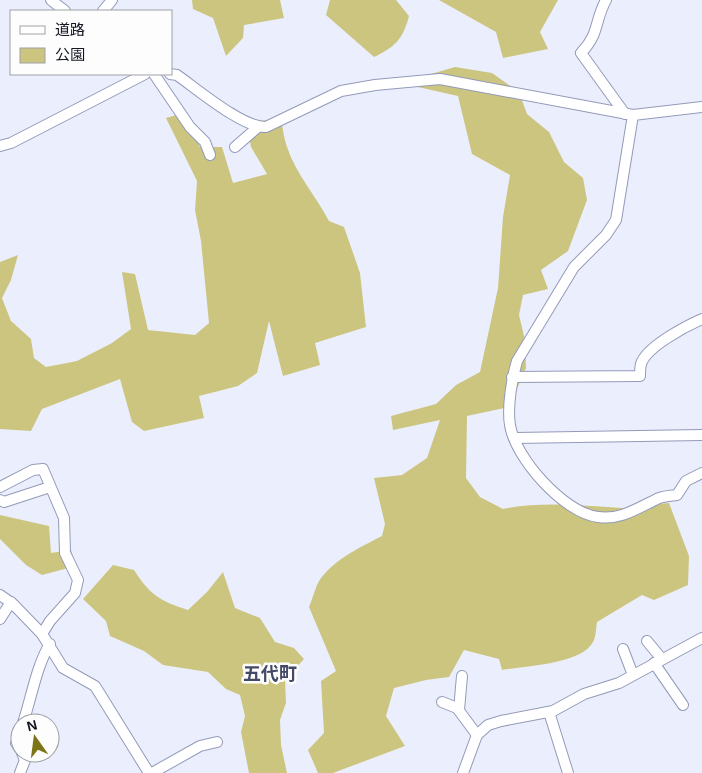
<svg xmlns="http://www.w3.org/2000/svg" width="702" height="773" viewBox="0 0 702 773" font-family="Helvetica,'Noto Sans JP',sans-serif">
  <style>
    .green { fill: #ccc580 }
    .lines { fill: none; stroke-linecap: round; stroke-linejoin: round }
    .minor-casing { stroke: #939ab9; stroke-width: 12 }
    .minor { stroke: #fff; stroke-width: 10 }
    .labels { text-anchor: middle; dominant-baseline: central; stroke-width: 5; stroke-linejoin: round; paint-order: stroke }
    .quarter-label { font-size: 18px; font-weight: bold; fill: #444a65; stroke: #fdfdfd }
  </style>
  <rect width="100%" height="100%" fill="#ebeffd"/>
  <g class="green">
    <path d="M192,0H280L284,18L244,25L243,38L226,56L213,18L193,9Z"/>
    <path d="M330,0H396L409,16C403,39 395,47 374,57L326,15Z"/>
    <path d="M439,0H558L540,32L548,49L503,58L496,32Z"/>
    <path d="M455,67L492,73L519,92L527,114L549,132L564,162L583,178L587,200L568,251L541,270L548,289L523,295L519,315L525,340L526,368L509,407L467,416L466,478L480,497L503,509C543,501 581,506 622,508C637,508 654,504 669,503L689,556L688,585L654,600L642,595L597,622C596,628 596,637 593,642C582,664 525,666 502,670L499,659L464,650L449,677L426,680L394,688L386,716L405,746L333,773H318L308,750L324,733L321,681L336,671L309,607C312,600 314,592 317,585C328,562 361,547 382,536L385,524L374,478L402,475L427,458L440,420L393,430L391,416L436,404L456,385L480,372L498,288L503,217L510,175L472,154L458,96L400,83Z"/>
    <path d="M187,112L200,147H222L233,183L267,174L251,147L246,121L281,120C283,129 284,139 287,147C296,174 316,196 329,221L344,227L360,273L366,327L315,343L320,365L283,376L269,321L257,373L238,386L199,396L204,418L144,431L132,422L120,379L42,409L31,431L0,429V262L18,255L11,280L2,298L11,321L31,339L34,358L46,367L77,361L112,343L131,329L122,272L135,274L148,330L195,335L209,323L201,241L195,210L197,181L166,118Z"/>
    <path d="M0,515L49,526L51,553L71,550L76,566L42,575L26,565L0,539Z"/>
    <path d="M113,565L134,570C150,595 160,601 188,610L207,592L223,572L235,608L260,618L275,642L294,648L304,659L285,680L286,703L280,720L281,745L287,773H249L241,732L245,716L240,695L226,689L208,672L163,665L144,651L110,636L106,621L83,599Z"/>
  </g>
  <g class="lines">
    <defs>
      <g id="minor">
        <path d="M51,0L65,11"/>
        <path d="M606,0C594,22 600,33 581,53L625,114"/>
        <path d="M103,11L112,0"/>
        <path d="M154,74L190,127L205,142L210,155"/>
        <path d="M170,74L177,75C197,89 243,128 266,127L341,91L375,85L440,79L633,115L702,107"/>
        <path d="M633,115L616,220L606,235L574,267L517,361C512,378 507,407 510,425C515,458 564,513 598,517C620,520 636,509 655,500C661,496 670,496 677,495L686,481L702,473"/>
        <path d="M0,146L11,143L145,74"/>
        <path d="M235,147L258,127"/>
        <path d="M512,377L640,376C640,373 640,368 641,364C646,347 686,326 702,319"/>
        <path d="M515,438L702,435"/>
        <path d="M0,487L33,470L43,469L64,518L65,553L78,580L75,593L50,621L42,634"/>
        <path d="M0,500L4,502L50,487"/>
        <path d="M0,595L13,604L42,634L63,668L95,686L149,773"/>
        <path d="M0,619L11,602"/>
        <path d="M647,641L661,658"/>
        <path d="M623,649L633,675"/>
        <path d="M654,663L683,705"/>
        <path d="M442,702L457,708L477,735"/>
        <path d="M459,710L462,676"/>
        <path d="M549,712L568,773"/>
        <path d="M23,723C31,699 37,664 50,644"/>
        <path d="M20,733L16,743L20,749"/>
        <path d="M20,773L25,760L22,753"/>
        <path d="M152,773L200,746L217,742"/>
        <path d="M463,773L477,735L488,725L501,721L553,711L584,694L619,683L702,638"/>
      </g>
    </defs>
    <use href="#minor" class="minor-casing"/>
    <use href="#minor" class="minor"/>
  </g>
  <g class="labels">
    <g class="quarter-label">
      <text x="270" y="674">五代町</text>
    </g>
  </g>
  <rect x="10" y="10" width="162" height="65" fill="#fdfdfd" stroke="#9fa1a5"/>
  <rect x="20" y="26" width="25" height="8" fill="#ffffff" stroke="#9fa1a5"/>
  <text x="55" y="35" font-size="15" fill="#131621">道路</text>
  <rect x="20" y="48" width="25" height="15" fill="#ccc580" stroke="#9fa1a5"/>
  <text x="55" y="60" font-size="15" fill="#131621">公園</text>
  <g transform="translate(35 738) rotate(346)"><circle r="24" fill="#fdfdfd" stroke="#9fa1a5"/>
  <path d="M0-4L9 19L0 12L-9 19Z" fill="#7d7418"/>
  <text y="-8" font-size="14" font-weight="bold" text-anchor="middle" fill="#131621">N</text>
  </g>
</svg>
